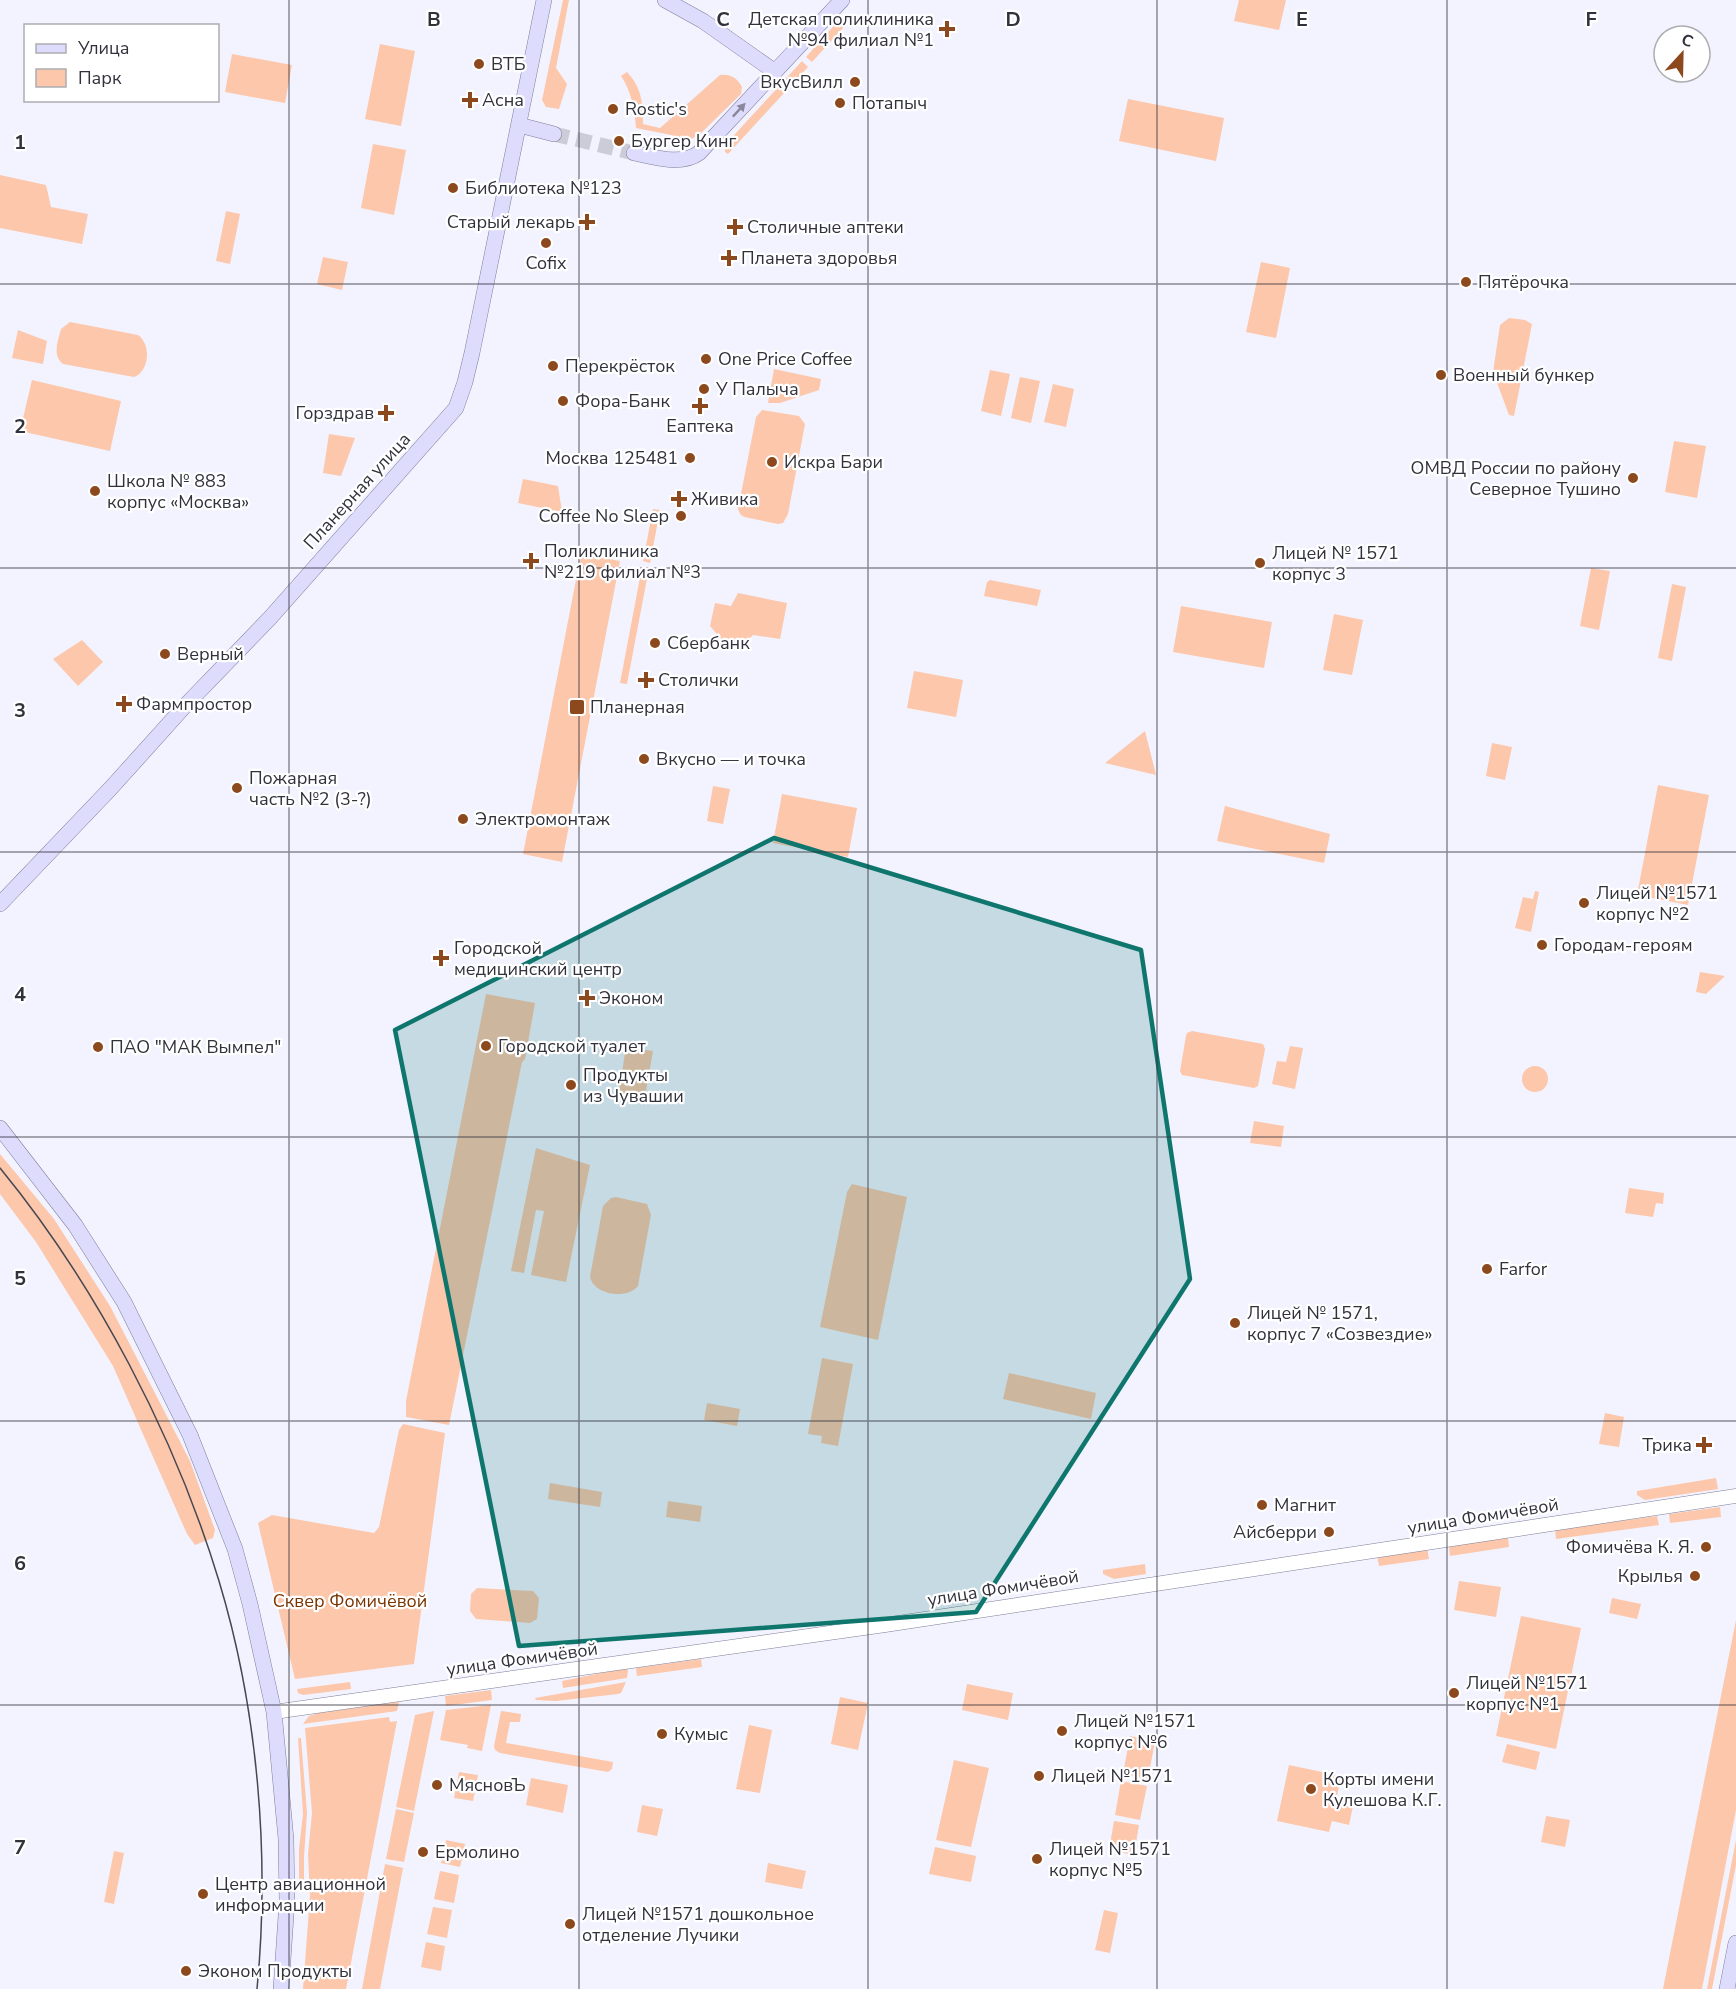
<svg xmlns="http://www.w3.org/2000/svg" width="1736" height="1989" viewBox="0 0 1736 1989" font-family="'Nunito Sans',sans-serif">
  <style>
    .green { fill: #fcc7ab }
    .lines { fill: none; stroke-linecap: round; stroke-linejoin: round }
    .secondary-tunnel { stroke: #ccccd8; stroke-width: 15; stroke-dasharray: 15 8; stroke-linecap: butt }
    .tertiary-casing { stroke: #7e7e98; stroke-width: 15 }
    .secondary-casing { stroke: #7e7e98; stroke-width: 16 }
    .tertiary { stroke: #fff; stroke-width: 14 }
    .secondary { stroke: #dedcfd; stroke-width: 15 }
    .tram { stroke: #474752; stroke-width: 1.5 }
    .oneway { fill: #88879d }
    .marked { fill: #0f766e; fill-opacity: 0.2; stroke: #0f766e; stroke-width: 4.5; stroke-linejoin: round }
    .grid { fill: none; stroke: #32323d; stroke-width: 1.5; stroke-opacity: 0.55 }
    .poi-dot { fill: #8d491e; stroke: #fff; stroke-width: 2 }
    .labels { text-anchor: middle; dominant-baseline: central; stroke-width: 4.5; stroke-linejoin: round; paint-order: stroke }
    .poi-label { font-size: 18px; fill: #32323d; stroke: #fff; text-anchor: start }
    .street-label { font-size: 18px; fill: #32323d; stroke: #fff }
    .park-label { font-size: 18px; fill: #793400; stroke: #fff }
    .grid-label { font-size: 20px; text-anchor: middle; font-weight: bold; fill: #32323d; stroke: #fff; stroke-width: 4.5; stroke-linejoin: round; paint-order: stroke }
  </style>
  <rect width="100%" height="100%" fill="#f3f3ff"/>
  <g class="green">
    <path d="M563,0H569L556,68L567,84L559,109L546,107L542,100Z"/>
    <path d="M1239,0H1286L1279,30L1234,21Z"/>
    <path d="M838,21L844,27L812,62L806,57Z"/>
    <path d="M380,44L415,51L401,126L365,119Z"/>
    <path d="M232,54L292,65L285,103L225,92Z"/>
    <path d="M802,61L808,67L728,154L725,152V145Z"/>
    <path d="M627,72C642,88 643,103 643,124L660,128L720,75C731,74 737,78 742,87L741,94L699,135L691,139L636,128C635,111 631,90 621,76Z"/>
    <path d="M1128,99L1224,118L1216,161L1119,141Z"/>
    <path d="M373,144L406,150L394,215L361,208Z"/>
    <path d="M0,175L46,185L51,207L88,214L82,244L0,228Z"/>
    <path d="M226,211L240,214L230,264L216,261Z"/>
    <path d="M323,257L348,262L342,290L317,284Z"/>
    <path d="M1261,262L1290,268L1276,338L1246,332Z"/>
    <path d="M1509,318L1525,320L1532,324L1514,416L1509,415L1493,372L1500,325Z"/>
    <path d="M70,322L138,335C152,345 149,372 134,377L63,364C52,355 58,341 61,329Z"/>
    <path d="M18,330L47,341L43,364L12,358Z"/>
    <path d="M774,369L821,379L819,390L780,403H768Z"/>
    <path d="M990,370L1010,374L1001,416L981,411Z"/>
    <path d="M1020,377L1040,381L1031,423L1011,418Z"/>
    <path d="M32,380L121,401L110,451L20,431Z"/>
    <path d="M1053,384L1074,389L1066,427L1044,422Z"/>
    <path d="M762,410L799,416L805,424L788,514L783,523L778,524L744,517L740,514L738,509L756,417Z"/>
    <path d="M329,434L355,438L341,476L323,473Z"/>
    <path d="M1674,441L1706,446L1697,498L1665,492Z"/>
    <path d="M523,479L558,486L562,512L518,503Z"/>
    <path d="M653,509L660,510L650,563L643,561Z"/>
    <path d="M581,554L620,561L562,862L523,854Z"/>
    <path d="M642,567L649,568L627,684L620,683Z"/>
    <path d="M1591,568L1610,571L1599,630L1580,626Z"/>
    <path d="M990,580L1041,590L1037,606L984,596L987,582Z"/>
    <path d="M1672,584L1686,587L1672,661L1658,658Z"/>
    <path d="M738,593L787,603L780,639L753,635L739,649L727,646L710,626L715,603L731,606Z"/>
    <path d="M1181,606L1272,622L1264,668L1173,652Z"/>
    <path d="M1334,614L1363,620L1352,675L1323,670Z"/>
    <path d="M82,640L103,662L78,686L53,659Z"/>
    <path d="M914,671L963,680L956,717L907,708Z"/>
    <path d="M1145,731L1156,775L1105,763Z"/>
    <path d="M1492,743L1512,747L1505,780L1486,776Z"/>
    <path d="M1658,785L1709,795L1688,905L1637,895Z"/>
    <path d="M713,786L730,789L723,824L707,821Z"/>
    <path d="M782,794L857,808L848,857L773,843Z"/>
    <path d="M1225,806L1330,834L1324,863L1217,841Z"/>
    <path d="M1535,891L1539,892L1531,932L1515,928L1523,897L1533,899Z"/>
    <path d="M1700,972L1725,976L1706,994L1696,992Z"/>
    <path d="M486,994L535,1003L525,1059L522,1062L449,1425L406,1417V1401Z"/>
    <path d="M1192,1031L1263,1044L1265,1049L1258,1086L1254,1088L1182,1075L1180,1071L1186,1036L1187,1033Z"/>
    <path d="M1290,1046L1303,1048L1295,1089L1272,1084L1277,1061L1286,1062Z"/>
    <path d="M626,1047L653,1051L644,1102L618,1098Z"/>
    <circle cx="1535" cy="1079" r="13"/>
    <path d="M1254,1121L1284,1126L1281,1147L1250,1143Z"/>
    <path d="M536,1148L590,1165L566,1282L531,1275L544,1211L536,1210L524,1273L511,1271Z"/>
    <path d="M0,1154L54,1219L110,1306L190,1461L215,1530L213,1538L195,1545L187,1534L113,1366L36,1242L0,1194Z"/>
    <path d="M852,1184L907,1197L878,1340L820,1327L847,1192Z"/>
    <path d="M1629,1188L1664,1193L1663,1204L1656,1203L1653,1217L1625,1213Z"/>
    <path d="M616,1197L647,1204L651,1215L638,1286C627,1300 594,1295 590,1277L603,1206L611,1198Z"/>
    <path d="M822,1358L853,1364L838,1446L821,1443L822,1436L808,1434Z"/>
    <path d="M1009,1373L1096,1393L1091,1419L1003,1399Z"/>
    <path d="M707,1403L740,1409L737,1426L704,1420Z"/>
    <path d="M1605,1413L1624,1417L1619,1447L1599,1444Z"/>
    <path d="M403,1424L445,1433L414,1664L295,1679L258,1523L272,1515L374,1533L379,1527L399,1430Z"/>
    <path d="M1716,1478L1718,1489L1645,1500L1637,1495V1491Z"/>
    <path d="M550,1483L602,1492L600,1507L548,1499Z"/>
    <path d="M668,1501L702,1506L700,1522L666,1517Z"/>
    <path d="M1720,1507L1721,1517L1670,1523L1669,1514Z"/>
    <path d="M1657,1516L1659,1525L1556,1539L1555,1530Z"/>
    <path d="M1508,1537L1509,1547L1450,1556L1449,1547H1452V1545Z"/>
    <path d="M1427,1548L1429,1559L1379,1566L1377,1556Z"/>
    <path d="M1145,1564L1146,1574L1114,1579L1103,1574V1570Z"/>
    <path d="M1459,1581L1501,1587L1496,1617L1454,1610Z"/>
    <path d="M477,1588L533,1591L539,1598L537,1619L530,1623L476,1619L470,1611L471,1594Z"/>
    <path d="M1612,1598L1641,1604L1637,1619L1609,1613Z"/>
    <path d="M1521,1616L1581,1628L1556,1749L1496,1736Z"/>
    <path d="M1736,1620V1810L1702,1989H1663Z"/>
    <path d="M701,1659L702,1667L637,1676L636,1668Z"/>
    <path d="M626,1668L628,1670L627,1678L563,1688L562,1681Z"/>
    <path d="M350,1682L351,1689L303,1695L298,1693L297,1689Z"/>
    <path d="M626,1682L621,1693L618,1694L556,1701L536,1700L535,1698Z"/>
    <path d="M967,1684L1013,1693L1008,1720L962,1710Z"/>
    <path d="M491,1690L492,1700L446,1706L445,1696Z"/>
    <path d="M840,1697L868,1703L858,1750L831,1744Z"/>
    <path d="M399,1702L397,1711L303,1724L309,1716L318,1713Z"/>
    <path d="M491,1705L482,1751L467,1748L468,1745L440,1740L446,1710Z"/>
    <path d="M434,1711L414,1811L396,1807L415,1715Z"/>
    <path d="M501,1711L521,1714L520,1722H510L506,1743L613,1762L612,1769L608,1772L500,1753L495,1750L494,1746Z"/>
    <path d="M389,1717L390,1722L397,1721L346,1989H303L310,1896L308,1854L312,1813L305,1728Z"/>
    <path d="M749,1725L772,1730L760,1793L736,1789Z"/>
    <path d="M1130,1736L1155,1741L1148,1779L1123,1774Z"/>
    <path d="M298,1738H301L307,1813L304,1857V1882H299V1849L303,1814Z"/>
    <path d="M1507,1744L1540,1752L1536,1770L1502,1762Z"/>
    <path d="M954,1760L989,1768L971,1847L936,1840Z"/>
    <path d="M1289,1765L1341,1776L1336,1801L1353,1806L1349,1825L1332,1821L1329,1832L1277,1821Z"/>
    <path d="M459,1772L478,1775L473,1801L454,1798Z"/>
    <path d="M531,1778L568,1785L563,1813L526,1805Z"/>
    <path d="M1121,1781L1147,1786L1140,1820L1115,1815Z"/>
    <path d="M642,1805L663,1809L657,1836L637,1832Z"/>
    <path d="M396,1809L414,1813L404,1862L386,1859Z"/>
    <path d="M1546,1816L1570,1820L1565,1847L1541,1842Z"/>
    <path d="M1114,1821L1139,1825L1134,1855L1109,1850Z"/>
    <path d="M446,1840L465,1844L460,1867L441,1863Z"/>
    <path d="M1736,1840V1865L1712,1989H1707Z"/>
    <path d="M935,1847L976,1856L971,1882L929,1874Z"/>
    <path d="M114,1851L124,1853L114,1904L104,1902Z"/>
    <path d="M768,1863L806,1871L802,1889L765,1882Z"/>
    <path d="M385,1864L403,1868L380,1989H362Z"/>
    <path d="M440,1871L459,1875L454,1903L434,1899Z"/>
    <path d="M433,1907L452,1910L447,1938L427,1934Z"/>
    <path d="M1104,1910L1118,1913L1110,1953L1095,1950Z"/>
    <path d="M426,1942L445,1946L441,1971L421,1967Z"/>
  </g>
  <g class="lines">
    <path class="secondary-tunnel" d="M554,134L634,153"/>
    <defs>
      <path id="tertiary" d="M274,1712L885,1625L1736,1496"/>
      <g id="secondary">
        <path d="M665,0L703,21L774,71"/>
        <path d="M519,125L554,134"/>
        <path d="M634,153C654,157 681,166 699,153L842,0"/>
        <path d="M0,904L111,788L183,708L270,618L456,408L465,382L472,353L544,0"/>
        <path d="M0,1128L75,1225L124,1302L190,1435L235,1549L250,1604L274,1712L286,1839L287,1901L281,1989"/>
        <path d="M1727,1989L1736,1943"/>
      </g>
    </defs>
    <use href="#tertiary" class="tertiary-casing"/>
    <use href="#secondary" class="secondary-casing"/>
    <use href="#tertiary" class="tertiary"/>
    <use href="#secondary" class="secondary"/>
    <path class="tram" d="M0,1168C96,1285 175,1436 219,1581C258,1710 270,1856 257,1989"/>
  </g>
  <defs><path id="oneway-solid" d="M-6-.8H1V-3.2L6.5 0L1 3.2V.8H-6Z" transform="scale(1.5)"/></defs>
  <use class="oneway" href="#oneway-solid" transform="translate(739 110) rotate(-47)"/>
  <path class="marked" d="M774,838L1141,950L1190,1279L976,1612L519,1646L395,1030Z"/>
  <path class="grid" d="M289,0V1989M579,0V1989M868,0V1989M1157,0V1989M1447,0V1989M0,284H1736M0,568H1736M0,852H1736M0,1137H1736M0,1421H1736M0,1705H1736"/>
  <g class="poi-dot">
    <path d="M944 20h6v6h6v6h-6v6h-6v-6h-6v-6h6z"/>
    <circle cx="479" cy="64" r="6"/>
    <circle cx="855" cy="82" r="6"/>
    <path d="M467 91h6v6h6v6h-6v6h-6v-6h-6v-6h6z"/>
    <circle cx="840" cy="103" r="6"/>
    <circle cx="613" cy="109" r="6"/>
    <circle cx="619" cy="141" r="6"/>
    <circle cx="453" cy="188" r="6"/>
    <path d="M584 213h6v6h6v6h-6v6h-6v-6h-6v-6h6z"/>
    <path d="M732 218h6v6h6v6h-6v6h-6v-6h-6v-6h6z"/>
    <circle cx="546" cy="243" r="6"/>
    <path d="M726 249h6v6h6v6h-6v6h-6v-6h-6v-6h6z"/>
    <circle cx="1466" cy="282" r="6"/>
    <circle cx="706" cy="359" r="6"/>
    <circle cx="553" cy="366" r="6"/>
    <circle cx="1441" cy="375" r="6"/>
    <circle cx="704" cy="389" r="6"/>
    <circle cx="563" cy="401" r="6"/>
    <path d="M697 397h6v6h6v6h-6v6h-6v-6h-6v-6h6z"/>
    <path d="M383 404h6v6h6v6h-6v6h-6v-6h-6v-6h6z"/>
    <circle cx="690" cy="458" r="6"/>
    <circle cx="772" cy="462" r="6"/>
    <circle cx="1633" cy="478" r="6"/>
    <circle cx="95" cy="491" r="6"/>
    <path d="M676 490h6v6h6v6h-6v6h-6v-6h-6v-6h6z"/>
    <circle cx="681" cy="516" r="6"/>
    <path d="M528 552h6v6h6v6h-6v6h-6v-6h-6v-6h6z"/>
    <circle cx="1260" cy="563" r="6"/>
    <circle cx="655" cy="643" r="6"/>
    <circle cx="165" cy="654" r="6"/>
    <path d="M643 671h6v6h6v6h-6v6h-6v-6h-6v-6h6z"/>
    <path d="M121 695h6v6h6v6h-6v6h-6v-6h-6v-6h6z"/>
    <rect x="569" y="699" width="16" height="16" rx="3"/>
    <circle cx="644" cy="759" r="6"/>
    <circle cx="237" cy="788" r="6"/>
    <circle cx="463" cy="819" r="6"/>
    <circle cx="1584" cy="903" r="6"/>
    <circle cx="1542" cy="945" r="6"/>
    <path d="M438 949h6v6h6v6h-6v6h-6v-6h-6v-6h6z"/>
    <path d="M584 989h6v6h6v6h-6v6h-6v-6h-6v-6h6z"/>
    <circle cx="486" cy="1046" r="6"/>
    <circle cx="98" cy="1047" r="6"/>
    <circle cx="571" cy="1085" r="6"/>
    <circle cx="1487" cy="1269" r="6"/>
    <circle cx="1235" cy="1323" r="6"/>
    <path d="M1701 1436h6v6h6v6h-6v6h-6v-6h-6v-6h6z"/>
    <circle cx="1262" cy="1505" r="6"/>
    <circle cx="1329" cy="1532" r="6"/>
    <circle cx="1706" cy="1547" r="6"/>
    <circle cx="1695" cy="1576" r="6"/>
    <circle cx="1454" cy="1693" r="6"/>
    <circle cx="1062" cy="1731" r="6"/>
    <circle cx="662" cy="1734" r="6"/>
    <circle cx="1039" cy="1776" r="6"/>
    <circle cx="437" cy="1785" r="6"/>
    <circle cx="1311" cy="1789" r="6"/>
    <circle cx="423" cy="1852" r="6"/>
    <circle cx="1037" cy="1859" r="6"/>
    <circle cx="203" cy="1894" r="6"/>
    <circle cx="570" cy="1924" r="6"/>
    <circle cx="186" cy="1971" r="6"/>
  </g>
  <g class="labels">
    <g class="poi-label">
      <text x="934" y="19" text-anchor="end">Детская поликлиника<tspan x="934" dy="21">№94 филиал №1</tspan></text>
      <text x="491" y="64">ВТБ</text>
      <text x="843" y="82" text-anchor="end">ВкусВилл</text>
      <text x="482" y="100">Асна</text>
      <text x="852" y="103">Потапыч</text>
      <text x="625" y="109">Rostic's</text>
      <text x="631" y="141">Бургер Кинг</text>
      <text x="465" y="188">Библиотека №123</text>
      <text x="575" y="222" text-anchor="end">Старый лекарь</text>
      <text x="747" y="227">Столичные аптеки</text>
      <text x="741" y="258">Планета здоровья</text>
      <text x="546" y="263" text-anchor="middle">Cofix</text>
      <text x="1478" y="282">Пятёрочка</text>
      <text x="718" y="359">One Price Coffee</text>
      <text x="565" y="366">Перекрёсток</text>
      <text x="1453" y="375">Военный бункер</text>
      <text x="716" y="389">У Палыча</text>
      <text x="575" y="401">Фора-Банк</text>
      <text x="374" y="413" text-anchor="end">Горздрав</text>
      <text x="700" y="426" text-anchor="middle">Еаптека</text>
      <text x="678" y="458" text-anchor="end">Москва 125481</text>
      <text x="784" y="462">Искра Бари</text>
      <text x="1621" y="468" text-anchor="end">ОМВД России по району<tspan x="1621" dy="21">Северное Тушино</tspan></text>
      <text x="107" y="481">Школа № 883<tspan x="107" dy="21">корпус «Москва»</tspan></text>
      <text x="691" y="499">Живика</text>
      <text x="669" y="516" text-anchor="end">Coffee No Sleep</text>
      <text x="544" y="551">Поликлиника<tspan x="544" dy="21">№219 филиал №3</tspan></text>
      <text x="1272" y="553">Лицей № 1571<tspan x="1272" dy="21">корпус 3</tspan></text>
      <text x="667" y="643">Сбербанк</text>
      <text x="177" y="654">Верный</text>
      <text x="658" y="680">Столички</text>
      <text x="136" y="704">Фармпростор</text>
      <text x="590" y="707">Планерная</text>
      <text x="656" y="759">Вкусно — и точка</text>
      <text x="249" y="778">Пожарная<tspan x="249" dy="21">часть №2 (3-?)</tspan></text>
      <text x="475" y="819">Электромонтаж</text>
      <text x="1596" y="893">Лицей №1571<tspan x="1596" dy="21">корпус №2</tspan></text>
      <text x="1554" y="945">Городам-героям</text>
      <text x="454" y="948">Городской<tspan x="454" dy="21">медицинский центр</tspan></text>
      <text x="599" y="998">Эконом</text>
      <text x="498" y="1046">Городской туалет</text>
      <text x="110" y="1047">ПАО "МАК Вымпел"</text>
      <text x="583" y="1075">Продукты<tspan x="583" dy="21">из Чувашии</tspan></text>
      <text x="1499" y="1269">Farfor</text>
      <text x="1247" y="1313">Лицей № 1571,<tspan x="1247" dy="21">корпус 7 «Созвездие»</tspan></text>
      <text x="1692" y="1445" text-anchor="end">Трика</text>
      <text x="1274" y="1505">Магнит</text>
      <text x="1317" y="1532" text-anchor="end">Айсберри</text>
      <text x="1694" y="1547" text-anchor="end">Фомичёва К. Я.</text>
      <text x="1683" y="1576" text-anchor="end">Крылья</text>
      <text x="1466" y="1683">Лицей №1571<tspan x="1466" dy="21">корпус №1</tspan></text>
      <text x="1074" y="1721">Лицей №1571<tspan x="1074" dy="21">корпус №6</tspan></text>
      <text x="674" y="1734">Кумыс</text>
      <text x="1051" y="1776">Лицей №1571</text>
      <text x="1323" y="1779">Корты имени<tspan x="1323" dy="21">Кулешова К.Г.</tspan></text>
      <text x="449" y="1785">МясновЪ</text>
      <text x="1049" y="1849">Лицей №1571<tspan x="1049" dy="21">корпус №5</tspan></text>
      <text x="435" y="1852">Ермолино</text>
      <text x="215" y="1884">Центр авиационной<tspan x="215" dy="21">информации</tspan></text>
      <text x="582" y="1914">Лицей №1571 дошкольное<tspan x="582" dy="21">отделение Лучики</tspan></text>
      <text x="198" y="1971">Эконом Продукты</text>
    </g>
    <g class="street-label">
      <text transform="translate(357 491) rotate(-48)">Планерная улица</text>
      <text transform="translate(1483 1516) rotate(-9)">улица Фомичёвой</text>
      <text transform="translate(1003 1588) rotate(-9)">улица Фомичёвой</text>
      <text transform="translate(522 1659) rotate(-8)">улица Фомичёвой</text>
    </g>
    <g class="park-label">
      <text x="350" y="1601">Сквер Фомичёвой</text>
    </g>
  </g>
  <g class="grid-label">
    <text x="434" y="26">B</text>
    <text x="723" y="26">C</text>
    <text x="1013" y="26">D</text>
    <text x="1302" y="26">E</text>
    <text x="1591" y="26">F</text>
    <text x="20" y="149">1</text>
    <text x="20" y="433">2</text>
    <text x="20" y="717">3</text>
    <text x="20" y="1001">4</text>
    <text x="20" y="1285">5</text>
    <text x="20" y="1570">6</text>
    <text x="20" y="1854">7</text>
  </g>
  <rect x="24" y="24" width="195" height="78" fill="#ffffff" stroke="#adadb1" stroke-width="1.5"/>
  <rect x="36" y="44" width="30" height="9" fill="#dedcfd" stroke="#adadb1" stroke-width="1.5"/>
  <text x="78" y="54" font-size="18" fill="#32323d">Улица</text>
  <rect x="36" y="69" width="30" height="18" fill="#fcc7ab" stroke="#adadb1" stroke-width="1.5"/>
  <text x="78" y="84" font-size="18" fill="#32323d">Парк</text>
  <g transform="translate(1682 54) rotate(22)"><circle r="28" fill="#ffffff" stroke="#adadb1" stroke-width="1.5"/>
  <path d="M0-4.5L10 22L0 15L-10 22Z" fill="#8d491e"/>
  <text y="-9" font-size="16" font-weight="bold" text-anchor="middle" fill="#32323d">С</text>
  </g>
</svg>
